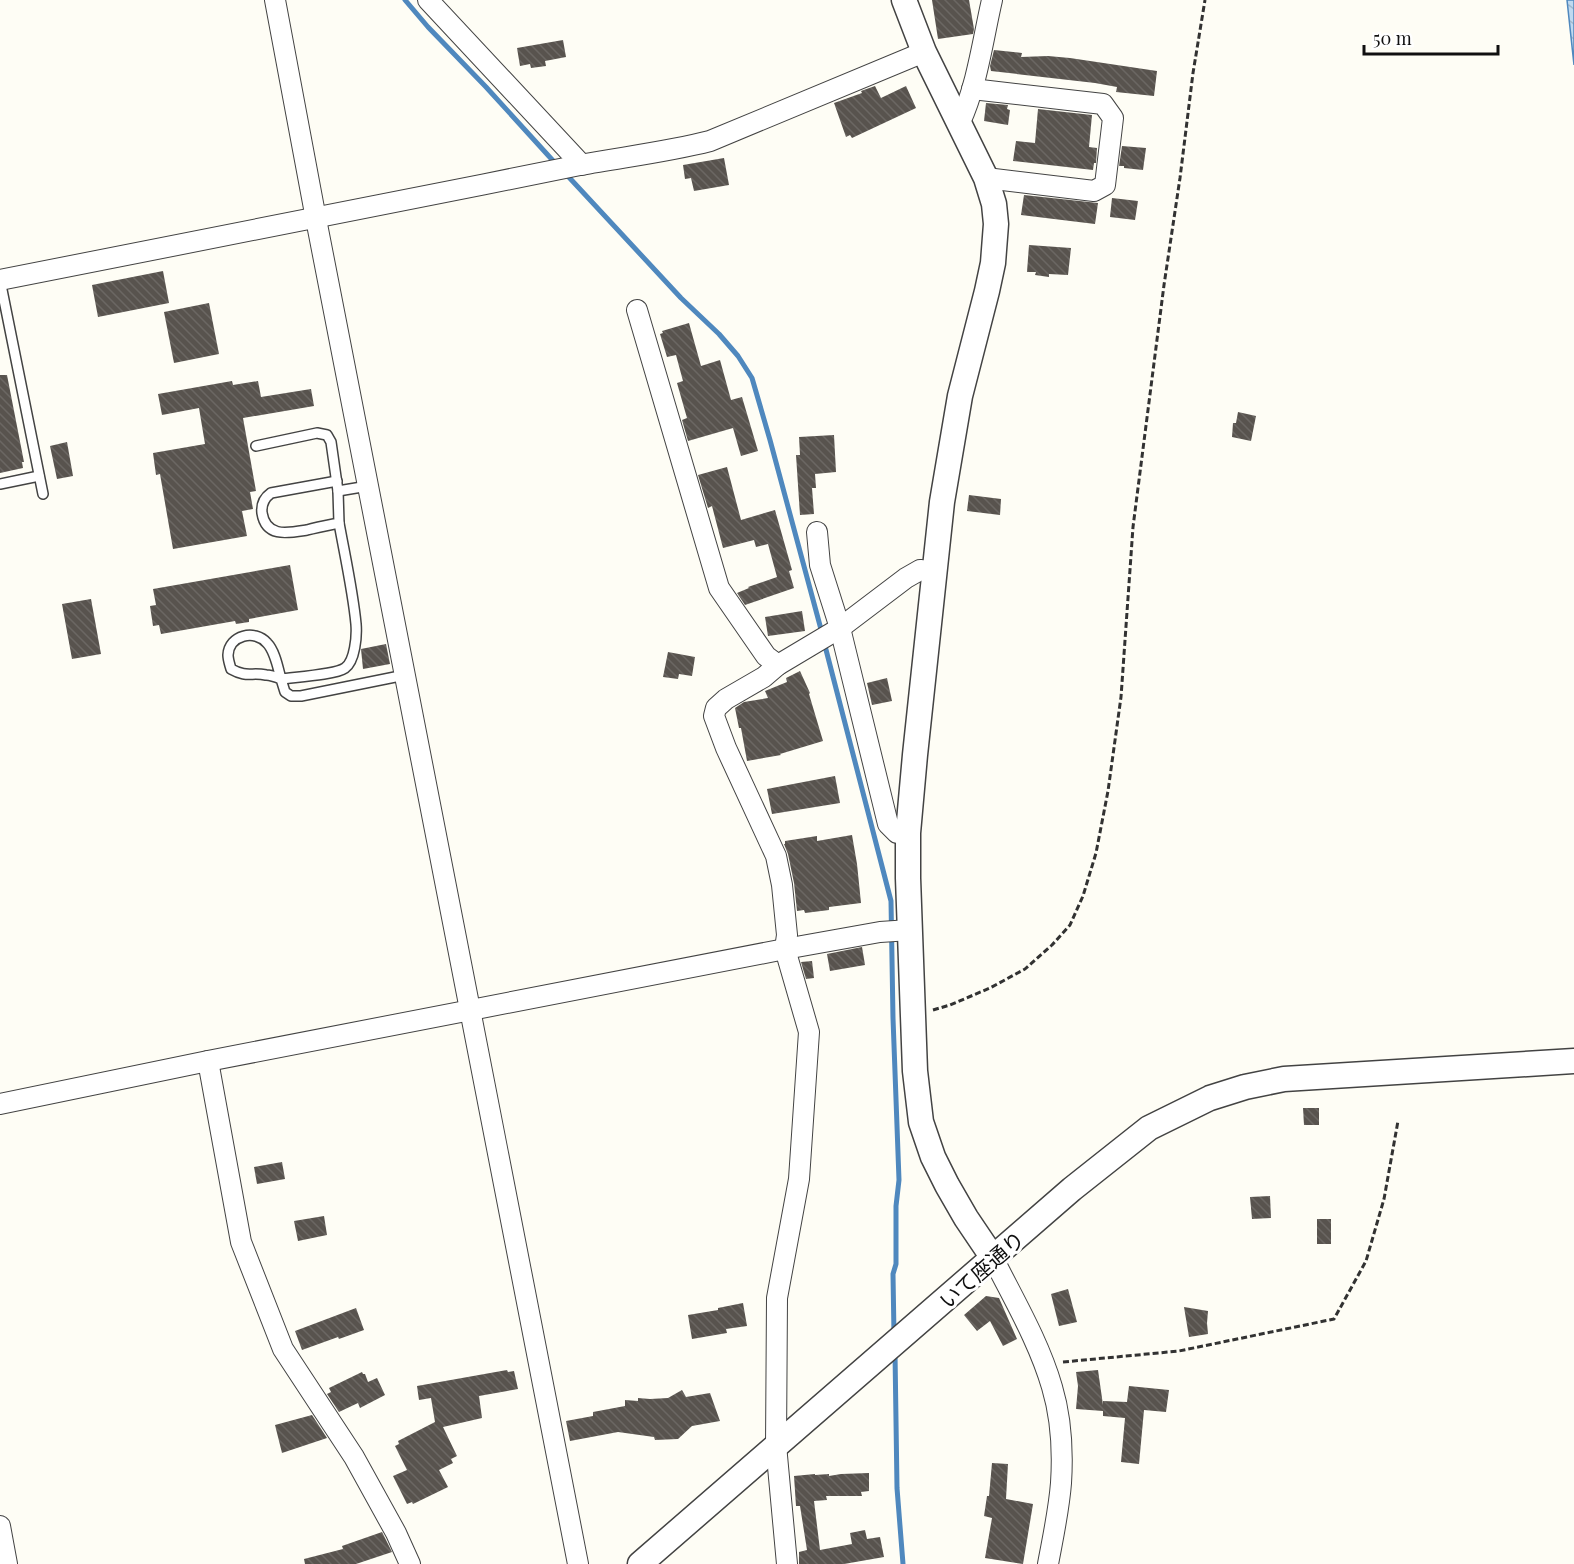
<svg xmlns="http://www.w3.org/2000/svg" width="1574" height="1564" viewBox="0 0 1574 1564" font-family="'Playfair Display','Noto Sans JP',serif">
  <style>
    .water { fill: url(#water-waves); stroke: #4f88be; stroke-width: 1.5 }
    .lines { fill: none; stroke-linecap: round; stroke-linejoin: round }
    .stream { stroke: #4f88be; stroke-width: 5 }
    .building { fill: url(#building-back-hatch) }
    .service-casing { stroke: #434343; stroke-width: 12 }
    .minor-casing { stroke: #434343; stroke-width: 22 }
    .tertiary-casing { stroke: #434343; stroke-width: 27 }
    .path { stroke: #323232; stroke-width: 3; stroke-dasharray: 6 3; stroke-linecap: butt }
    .service { stroke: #fff; stroke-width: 9 }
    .minor { stroke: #fff; stroke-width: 20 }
    .tertiary { stroke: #fff; stroke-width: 24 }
    .labels { text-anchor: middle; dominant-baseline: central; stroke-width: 6; stroke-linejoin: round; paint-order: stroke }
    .street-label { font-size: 21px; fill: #101010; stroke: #fff }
  </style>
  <defs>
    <pattern id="water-waves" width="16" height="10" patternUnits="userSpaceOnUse" patternTransform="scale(1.5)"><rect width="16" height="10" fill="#bfd9f0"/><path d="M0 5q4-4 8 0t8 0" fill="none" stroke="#a3b9cd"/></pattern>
    <pattern id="building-back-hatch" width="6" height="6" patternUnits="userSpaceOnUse" patternTransform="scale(1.5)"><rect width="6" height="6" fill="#58534e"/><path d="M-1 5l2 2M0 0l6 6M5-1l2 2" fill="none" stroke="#6b6763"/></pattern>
  </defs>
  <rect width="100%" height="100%" fill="#fefdf5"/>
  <path class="water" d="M1567,0H1574V65Z"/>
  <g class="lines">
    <g class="stream">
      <path d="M405,0L428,27L486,87L556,164"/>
      <path d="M565,173L681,298L719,334L738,356L752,378L770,440L822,633"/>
      <path d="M824,642L891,901L893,1018L899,1180L896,1206V1264L893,1274L894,1335"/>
      <path d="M895,1353L897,1488L903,1564"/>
    </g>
  </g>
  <g class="building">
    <path d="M932,0H969L974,29L973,34L938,39Z"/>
    <path d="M563,40L566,57L545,61L546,66L531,68L530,64L520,66L517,48Z"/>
    <path d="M994,50L1022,53L1021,57L1048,56L1070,58L1157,71L1154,96L1116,92L1117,87L1095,83L991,71L990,66Z"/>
    <path d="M875,86L881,98L906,86L916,108L852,138L850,135L846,137L834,103L862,93L861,91Z"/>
    <path d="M986,103L1008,105L1007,109L1010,110L1008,125L984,121Z"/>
    <path d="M1038,109L1092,115L1089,147L1097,148L1096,163H1094L1093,170L1013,161L1016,141L1035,143Z"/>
    <path d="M1122,146L1146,148L1143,170L1124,168V166H1119Z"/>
    <path d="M724,158L729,185L694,191L691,178L685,179L683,165Z"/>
    <path d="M1024,195L1098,203L1095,224L1021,215Z"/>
    <path d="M1112,198L1138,201L1135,220L1110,217Z"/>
    <path d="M1029,245L1071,248L1068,275L1049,274V277L1035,275L1036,272H1027Z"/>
    <path d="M163,271L169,303L98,317L92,285Z"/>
    <path d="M209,303L219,354L174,363L164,312Z"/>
    <path d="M689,323L701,366L720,360L731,400L742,397L758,451L741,456L733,428L688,441L682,420L687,418L677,383L683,381L676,355L667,357L660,334L663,333L662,331Z"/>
    <path d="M0,375H7L24,462H22L23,468L0,473Z"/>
    <path d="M232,381L233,385L258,381L261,397L311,389L314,406L243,418L256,491L250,492L253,509L242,511L247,536L173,549L160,474L156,475L153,453L205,444L199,408L162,415L158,394Z"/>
    <path d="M1238,412L1256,416L1251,441L1232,437L1233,423H1236Z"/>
    <path d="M834,435L836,472L815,474L816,488H812L814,514L800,515L796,455H800L799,437Z"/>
    <path d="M67,442L73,476L57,479L50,446Z"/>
    <path d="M727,467L741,520L775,510L792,570L789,571L794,588L745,605L737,593L749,588L748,587L777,577L768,544L756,547L754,540L723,548L712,506L708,508L698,475Z"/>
    <path d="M969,495L1001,499L1000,515L967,511Z"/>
    <path d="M290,565L298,610L249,619V622L236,624L235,621L161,634L159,625L153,626L150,606L156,605L153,589Z"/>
    <path d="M91,599L101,654L72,659L62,604Z"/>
    <path d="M802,611L805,631L768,636L765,617Z"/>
    <path d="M386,644L390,664L363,669L361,649Z"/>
    <path d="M668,652L695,657L692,676L679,674L678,679L663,677Z"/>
    <path d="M800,671L810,693L809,694L823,741L780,754L781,755L747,761L741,728H739L735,708L744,702L768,698L765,691L787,682L786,678Z"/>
    <path d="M887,678L892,701L872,705L867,683Z"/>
    <path d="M835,776L840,803L772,814L767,789Z"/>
    <path d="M852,835L857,864L861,903L829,907V910L805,913L804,910L797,911L794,883L788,854L784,844H785V841L817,836V841Z"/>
    <path d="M862,947L865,965L830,971L827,954Z"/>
    <path d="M812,961L814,978L806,979L801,962Z"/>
    <path d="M1303,1108H1319V1125H1304Z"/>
    <path d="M282,1162L285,1179L257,1184L254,1167Z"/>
    <path d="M1270,1196L1271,1218L1252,1219L1250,1197Z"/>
    <path d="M324,1216L327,1235L298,1241L294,1221Z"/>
    <rect x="1317" y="1219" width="14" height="25"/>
    <path d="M1068,1289L1077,1322L1059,1326L1051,1294Z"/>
    <path d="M986,1296L999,1298L1017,1339L1003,1346L990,1321L977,1331L964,1315Z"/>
    <path d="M743,1303L747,1326L726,1329L727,1333L692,1339L688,1315L718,1310V1308Z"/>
    <path d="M1184,1307L1208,1311L1207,1323L1208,1334L1189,1337Z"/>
    <path d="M356,1308L364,1330L339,1339L338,1337L302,1350L295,1331Z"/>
    <path d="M507,1370L508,1372L514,1371L518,1389L479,1396L482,1418L443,1427L457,1456L451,1459L453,1463L439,1470L448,1487L413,1504L412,1502L407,1504L393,1476L407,1470L395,1446L399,1444L398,1441L435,1422L431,1398L419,1400L417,1386Z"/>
    <path d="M1098,1370L1103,1405V1401L1127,1402L1129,1386L1169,1390L1166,1412L1144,1410L1139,1464L1121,1462L1125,1418L1103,1416V1411L1076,1409L1078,1386L1076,1372Z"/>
    <path d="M362,1372L363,1374H365L368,1382L377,1378L385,1395L360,1408L358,1403L339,1412L327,1394L331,1392L329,1388Z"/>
    <path d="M682,1390L686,1397L710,1393L720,1421L692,1426L678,1439L655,1440L654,1437L618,1432L570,1441L566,1421L593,1416V1412L625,1406V1400L638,1401V1398L650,1399L668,1398Z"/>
    <path d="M312,1415L327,1438L282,1453L275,1425Z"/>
    <path d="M992,1463L1008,1464L1006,1499L1033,1504L1023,1564L985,1558L992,1518L984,1516L987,1496H989Z"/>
    <path d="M869,1473V1491L861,1492L862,1496H826L827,1500L814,1501L820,1550L852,1544L850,1533L865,1530L867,1539L880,1537L884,1557L844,1564H799V1552L807,1550L800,1506H796L794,1476L815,1474V1475L829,1474V1476L841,1474Z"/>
    <path d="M382,1532L392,1552L356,1564H305L304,1559L343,1549L342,1546Z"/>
  </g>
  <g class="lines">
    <defs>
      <g id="service">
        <path d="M0,280L43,494"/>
        <path d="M256,446L317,433L327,435L331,442L338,491L368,486"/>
        <path d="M337,481L271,493C264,498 261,504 262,513C266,538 288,533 307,530C318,527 329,525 339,523L338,491"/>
        <path d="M0,484L39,476"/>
        <path d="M339,523C345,556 353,592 356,624C357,636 355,661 345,668C335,675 295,677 281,679C278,668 275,651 267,643C255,629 229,635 228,655C228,660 230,665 231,669C247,678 251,672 266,675C271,675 276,677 281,679L285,692L291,696H301L405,675"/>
      </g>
      <g id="minor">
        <path d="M275,0L316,219L578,1564"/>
        <path d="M428,0L582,165"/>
        <path d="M972,89L1103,104L1113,118L1105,185L1094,191L986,178"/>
        <path d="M960,122C977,86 983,39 992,0"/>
        <path d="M0,280C194,242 387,204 580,165C623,157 667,152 710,141L924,52"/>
        <path d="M637,310L719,588L766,656L778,665"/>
        <path d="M817,532L820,565L840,628L888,824L897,833H908"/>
        <path d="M208,1061L241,1242L283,1349L354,1457L396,1533L410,1564"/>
        <path d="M0,1104L208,1061L785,949L880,932L910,930"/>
        <path d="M993,1258C1014,1300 1039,1342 1052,1387C1061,1417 1063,1452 1061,1483C1059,1510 1053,1537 1048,1564"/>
        <path d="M0,1526L7,1564"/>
        <path d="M787,1564L776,1445L777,1298L799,1179L809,1032L785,949L787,935L782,885L776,856L726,748L714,716L716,708L726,699L764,677L778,665L840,628L906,578L920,570L934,572"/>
      </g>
      <g id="tertiary">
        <path d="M904,0L924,52L986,178L994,204L996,224L993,263L987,291L960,396L942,502L915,755L908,833V878L915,1071L921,1122L933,1157L947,1185L966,1218L993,1258"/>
        <path d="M640,1564L1072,1189L1149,1128L1210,1098L1245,1087L1284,1079L1574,1061"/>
      </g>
    </defs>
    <use href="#service" class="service-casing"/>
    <use href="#minor" class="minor-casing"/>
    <use href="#tertiary" class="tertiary-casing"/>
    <g class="path">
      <path d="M933,1010L950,1005L990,988L1025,969L1052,945L1070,925L1083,896L1096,853L1108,791L1121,697L1133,527L1164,285L1180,178L1193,73L1205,0"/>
      <path d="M1063,1362L1179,1351L1334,1319L1366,1261L1384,1199L1398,1121"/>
    </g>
    <use href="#service" class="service"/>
    <use href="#minor" class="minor"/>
    <use href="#tertiary" class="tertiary"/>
  </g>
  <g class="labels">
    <g class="street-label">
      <text transform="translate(981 1269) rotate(-41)">いて座通り</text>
    </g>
  </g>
  <path d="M1364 45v9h134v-9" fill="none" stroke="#101010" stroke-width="3"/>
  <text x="1373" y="45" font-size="18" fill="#101010" stroke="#ffffff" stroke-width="4.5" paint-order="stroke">50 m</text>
</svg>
